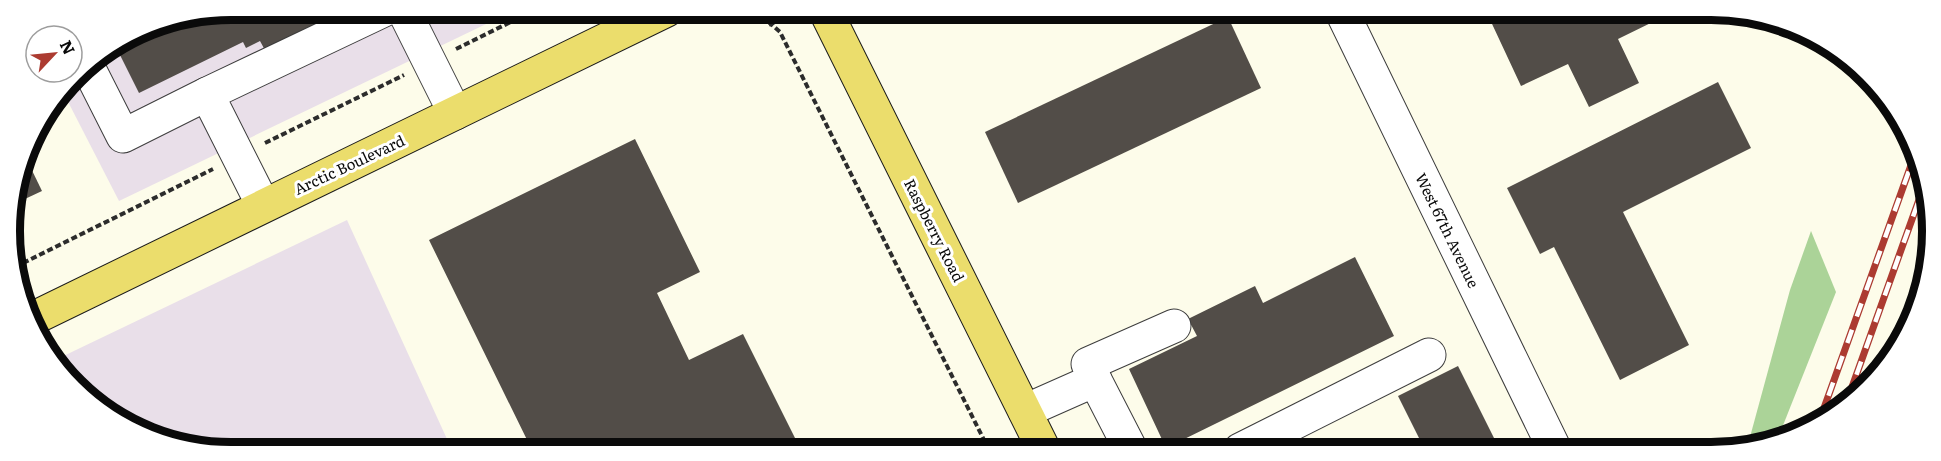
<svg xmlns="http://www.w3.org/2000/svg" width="1941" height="461" viewBox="0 0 1941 461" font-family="Literata,serif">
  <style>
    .industrial { fill: #e9dfe9 }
    .forest { fill: #abd398 }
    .building { fill: #524d48 }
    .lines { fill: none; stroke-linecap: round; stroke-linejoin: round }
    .minor-casing { stroke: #3d3d3d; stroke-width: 35 }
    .major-casing { stroke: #1b1b1b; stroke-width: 35 }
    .path { stroke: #2c2c2c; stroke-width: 4; stroke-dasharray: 6 3; stroke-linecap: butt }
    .minor { stroke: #fff; stroke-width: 33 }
    .major { stroke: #ebdd6c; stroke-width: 33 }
    .rail-casing { stroke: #ac3b31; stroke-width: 7 }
    .rail { stroke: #fff; stroke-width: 4.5; stroke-dasharray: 14; stroke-linecap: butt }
    .labels { text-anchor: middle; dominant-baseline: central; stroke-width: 6; stroke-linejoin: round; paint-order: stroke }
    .street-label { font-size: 15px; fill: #0a0a0a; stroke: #fff }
    .rim { fill: none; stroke: #0a0a0a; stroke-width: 8 }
  </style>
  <rect width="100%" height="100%" fill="#fdfcea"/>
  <g class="industrial">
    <path d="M230,9H517L119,201L63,92L84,64L146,26Z"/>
    <path d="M347,220L452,450H201L120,422L53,361Z"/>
  </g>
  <path class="forest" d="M1811,231L1836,292L1778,438L1747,448L1790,290Z"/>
  <g class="building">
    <path d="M230,9H334L338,16L266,52L260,41L246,48L243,42L139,93L115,45L146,26Z"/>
    <path d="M1486,11H1663L1665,16L1618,39L1639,83L1589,107L1568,64L1521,86Z"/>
    <path d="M1228,17L1261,88L1018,203L985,132Z"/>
    <path d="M1718,82L1751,148L1623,212L1689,345L1620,380L1554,247L1540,254L1507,188Z"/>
    <path d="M635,139L700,272L657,293L689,360L743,334L801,450H532L429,240Z"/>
    <path d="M25,156L42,191L12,205Z"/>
    <path d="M1355,257L1394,336L1166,448L1129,369L1197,336L1188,319L1255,286L1263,303Z"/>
    <path d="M1458,366L1500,450H1425L1398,396Z"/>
  </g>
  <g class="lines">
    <defs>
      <g id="minor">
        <path d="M403,9L455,113"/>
        <path d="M1341,10L1555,450"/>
        <path d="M86,63L123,136L207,94"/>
        <path d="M263,205L207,94L386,9"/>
        <path d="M1095,380L1088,364L1174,326"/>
        <path d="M1025,411L1095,380L1131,450"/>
        <path d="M1240,450L1429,355"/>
      </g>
      <g id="major">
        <path d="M825,10L1044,450"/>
        <path d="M32,319L667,10"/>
      </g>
    </defs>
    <use href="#minor" class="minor-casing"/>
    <use href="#major" class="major-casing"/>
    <g class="path">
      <path d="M755,10L780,32L989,450"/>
      <path d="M769,25L797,11"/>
      <path d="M456,49L537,9"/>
      <path d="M265,143L404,75"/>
      <path d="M15,267L213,169"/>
      <path d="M1074,441L1079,450"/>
    </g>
    <use href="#minor" class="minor"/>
    <use href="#major" class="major"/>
    <defs>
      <g id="rail">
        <path d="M1847,401L1925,183"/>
        <path d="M1819,422L1915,154"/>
      </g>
    </defs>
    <use href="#rail" class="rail-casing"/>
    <use href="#rail" class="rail"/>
  </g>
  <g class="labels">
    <g class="street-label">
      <text transform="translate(349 164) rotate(-25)">Arctic Boulevard</text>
      <text transform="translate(935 230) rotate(63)">Raspberry Road</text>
      <text transform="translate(1448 230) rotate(64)">West 67th Avenue</text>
    </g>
  </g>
  <path d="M0 0H1941V461H0ZM231 20H1711A211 211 0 0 1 1922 231V231A211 211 0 0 1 1711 442H231A211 211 0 0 1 20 231V231A211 211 0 0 1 231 20Z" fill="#fff" fill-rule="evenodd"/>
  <path class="rim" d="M231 20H1711A211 211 0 0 1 1922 231V231A211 211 0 0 1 1711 442H231A211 211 0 0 1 20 231V231A211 211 0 0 1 231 20Z"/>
  <g transform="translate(54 54) rotate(64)"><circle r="28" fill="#ffffff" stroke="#9d9d9d" stroke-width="1.5"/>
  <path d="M0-4.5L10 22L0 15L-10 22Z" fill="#ac3b31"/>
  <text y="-9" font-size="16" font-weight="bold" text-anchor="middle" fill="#0a0a0a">N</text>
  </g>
</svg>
